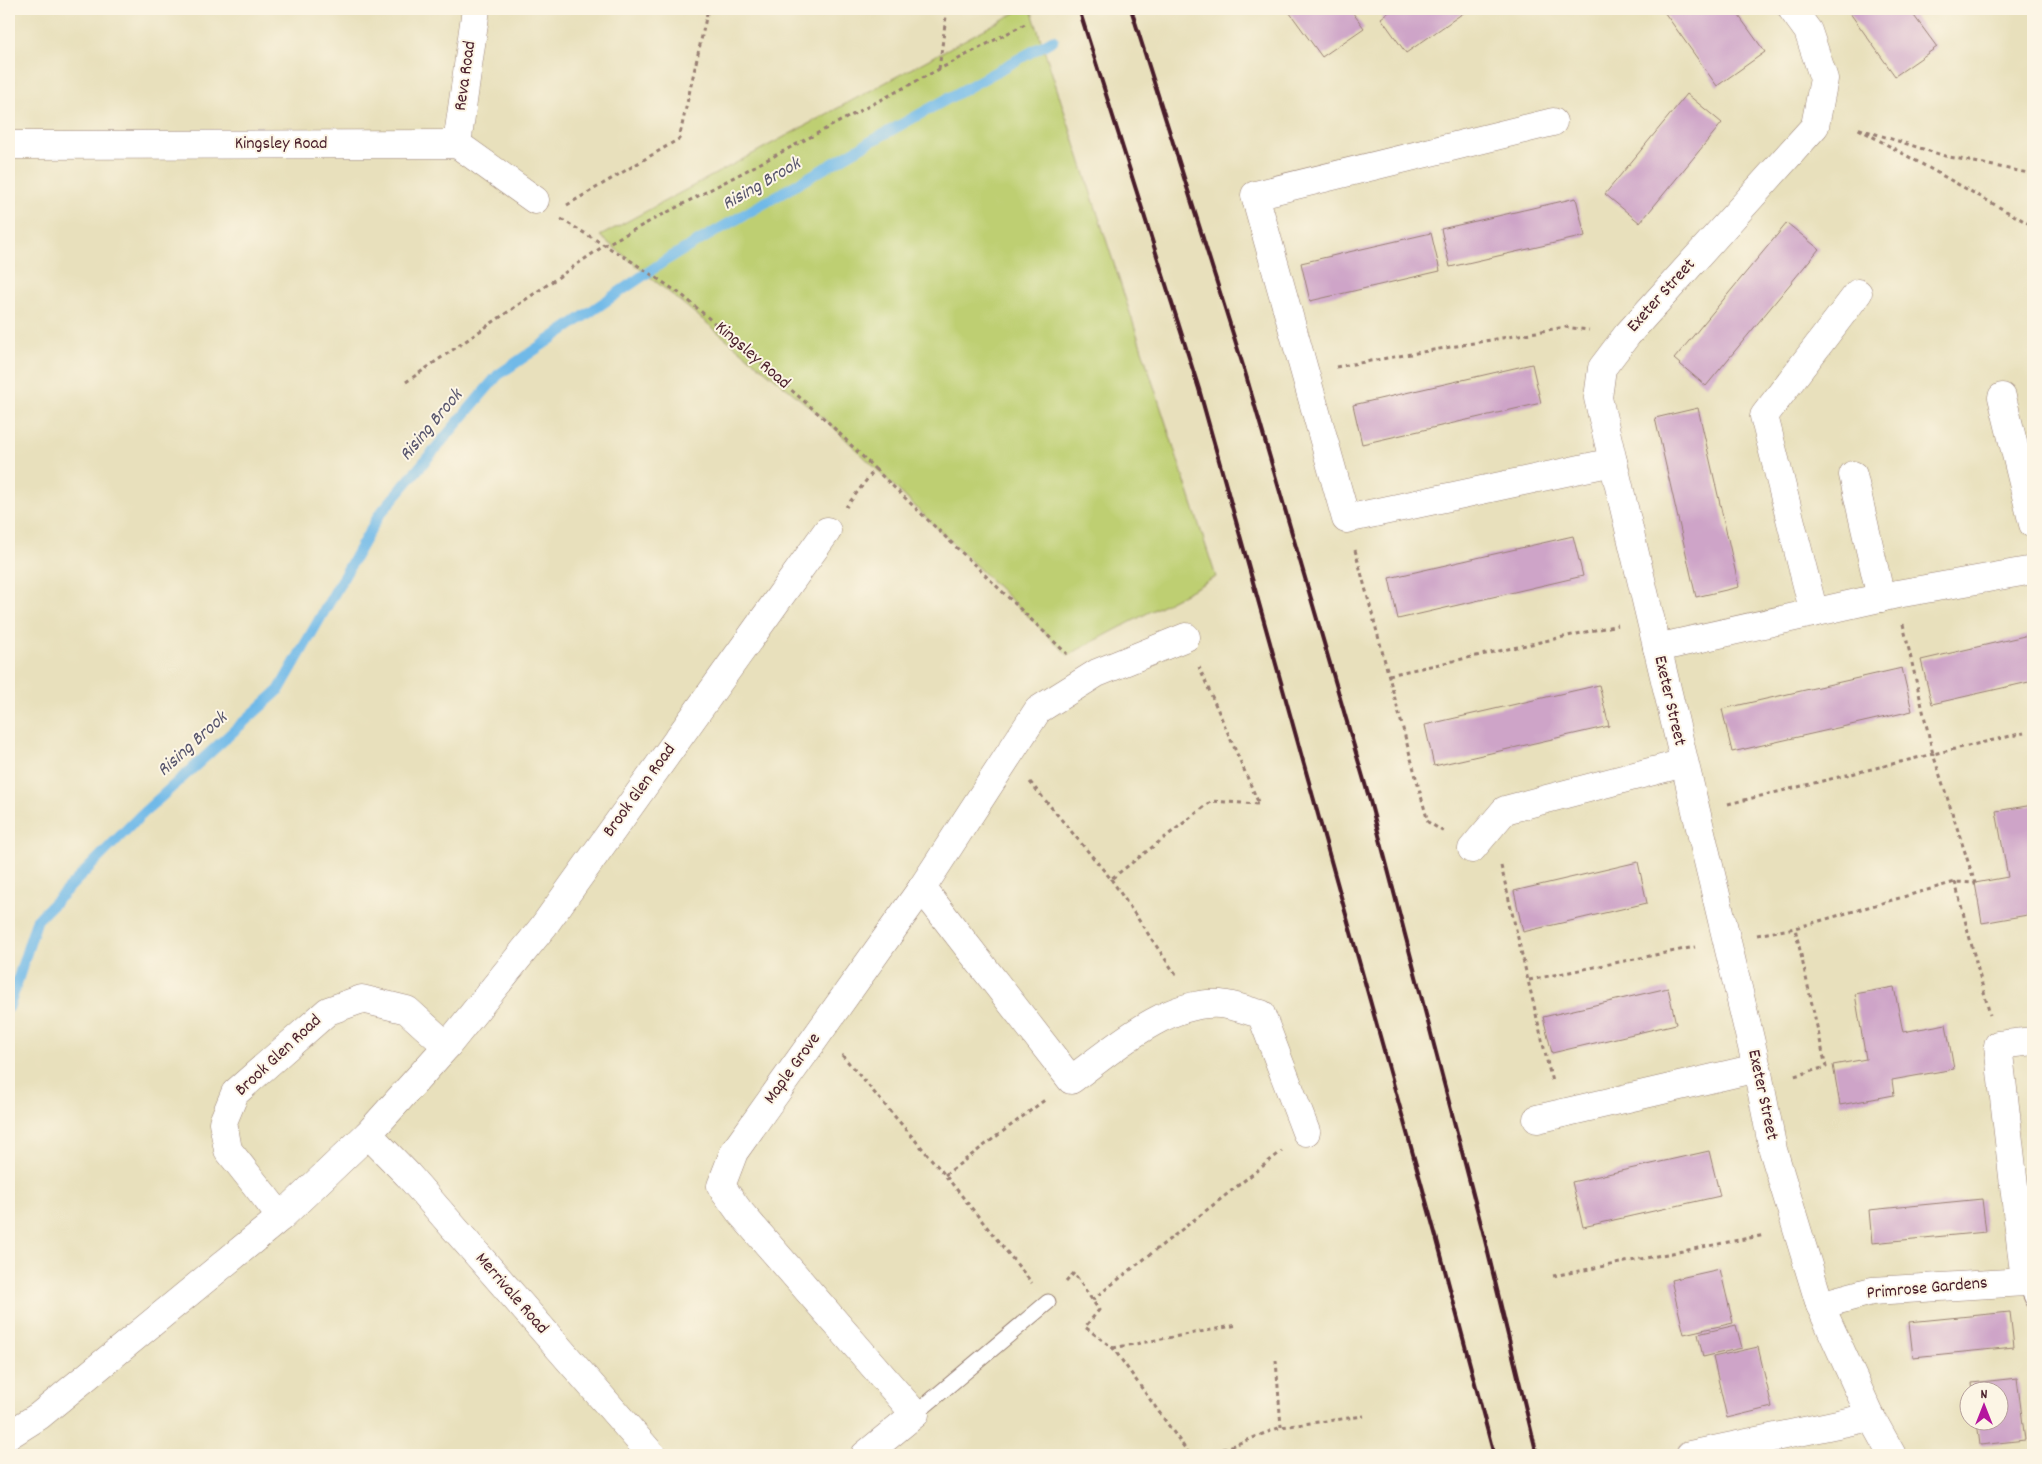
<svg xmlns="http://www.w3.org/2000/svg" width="2042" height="1464" viewBox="0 0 2042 1464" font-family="Dekko,sans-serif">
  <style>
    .green { fill: #becf72; stroke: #84774e }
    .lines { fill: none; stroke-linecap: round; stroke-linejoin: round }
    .stream { stroke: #6fb9e8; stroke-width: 11 }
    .building { fill: #cea4c8 }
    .service-casing { stroke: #998074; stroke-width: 17 }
    .minor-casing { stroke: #998074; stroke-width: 29 }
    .path { stroke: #998074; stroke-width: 3; stroke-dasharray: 4 4; stroke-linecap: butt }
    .service { stroke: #fff; stroke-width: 15 }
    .minor { stroke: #fff; stroke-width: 28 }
    .rail { stroke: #4a1f2b; stroke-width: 4 }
    .labels { text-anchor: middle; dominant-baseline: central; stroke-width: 4; stroke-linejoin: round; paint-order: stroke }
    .street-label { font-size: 18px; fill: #4a1f2b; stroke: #fcf5e5 }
    .water-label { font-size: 19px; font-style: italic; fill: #57556d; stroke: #fcf5e5 }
  </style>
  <rect width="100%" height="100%" fill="#fcf5e5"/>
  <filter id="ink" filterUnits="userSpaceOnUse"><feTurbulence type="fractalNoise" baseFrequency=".02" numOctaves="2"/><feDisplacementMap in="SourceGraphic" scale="10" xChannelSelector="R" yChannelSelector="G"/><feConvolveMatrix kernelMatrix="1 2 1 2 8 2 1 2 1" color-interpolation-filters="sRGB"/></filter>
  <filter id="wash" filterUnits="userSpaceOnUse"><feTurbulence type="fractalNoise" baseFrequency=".0096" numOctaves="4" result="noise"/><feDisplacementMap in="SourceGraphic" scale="20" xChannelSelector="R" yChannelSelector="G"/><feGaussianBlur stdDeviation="1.12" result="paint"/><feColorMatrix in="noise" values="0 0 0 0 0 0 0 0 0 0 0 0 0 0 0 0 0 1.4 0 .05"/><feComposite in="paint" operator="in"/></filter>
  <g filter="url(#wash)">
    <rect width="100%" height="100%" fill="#e8e0bc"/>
    <path class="green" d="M1022,9H1031L1216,577L1068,655L827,421L600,236Z"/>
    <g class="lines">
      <path class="stream" d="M9,1007L37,920L140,816L279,690L379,515L498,375L666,260L870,142L1053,40"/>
    </g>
    <g id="blocks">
      <g class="building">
        <path d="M1287,9H1350L1364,28L1322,57Z"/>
        <path d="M1393,9H1469L1406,53L1381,18Z"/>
        <path d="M1662,9H1734L1765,52L1717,86Z"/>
        <path d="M1847,9H1909L1937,47L1895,76Z"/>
        <path d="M1687,94L1722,123L1640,223L1605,194Z"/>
        <path d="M1576,198L1585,236L1450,267L1441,229Z"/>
        <path d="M1787,223L1819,249L1706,386L1674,359Z"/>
        <path d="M1431,233L1440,271L1310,301L1301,263Z"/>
        <path d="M1532,364L1541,403L1362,444L1353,405Z"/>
        <path d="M1698,408L1739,587L1696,597L1655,418Z"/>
        <path d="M1573,536L1583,576L1398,619L1389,578Z"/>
        <path d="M2033,634V681L1932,704L1921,660Z"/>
        <path d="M1902,668L1912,711L1732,752L1722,709Z"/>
        <path d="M1599,685L1609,726L1434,766L1425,725Z"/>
        <path d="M2033,805V914L1982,923L1975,883L2008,877L1996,811Z"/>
        <path d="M1638,862L1647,903L1523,932L1514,891Z"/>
        <path d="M1894,987L1903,1032L1946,1024L1954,1069L1892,1080L1894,1095L1840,1105L1833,1065L1866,1059L1855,994Z"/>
        <path d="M1668,988L1676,1024L1552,1053L1543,1017Z"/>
        <path d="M1709,1151L1720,1196L1583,1227L1572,1182Z"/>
        <path d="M1982,1199L1986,1232L1872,1243L1869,1210Z"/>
        <path d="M1720,1269L1733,1323L1684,1334L1671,1280Z"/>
        <path d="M2010,1312L2014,1347L1913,1357L1909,1322Z"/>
        <path d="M1736,1325L1742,1348L1703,1357L1698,1334Z"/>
        <path d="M1758,1347L1772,1407L1727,1418L1713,1357Z"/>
        <path d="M2017,1378L2025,1440L1980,1445L1977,1422H2000V1392H1973L1972,1383Z"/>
      </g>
    </g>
  </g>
  <g filter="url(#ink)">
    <use href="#blocks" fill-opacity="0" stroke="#998074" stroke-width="1"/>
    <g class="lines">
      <defs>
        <g id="service">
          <path d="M2030,1279L2025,1282L2033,1300"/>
          <path d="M915,1414L1048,1302"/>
        </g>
        <g id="minor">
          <path d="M1792,9L1808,31L1824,79L1815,126L1627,335L1602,368L1598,398L1757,1068L1773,1150L1820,1305L1871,1417L1892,1455"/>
          <path d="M1553,122L1255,195L1346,519L1613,462"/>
          <path d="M457,144L476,9"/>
          <path d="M9,145L457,144L535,200"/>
          <path d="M2002,397L2033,524"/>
          <path d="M1853,475L1881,598"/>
          <path d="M1814,613L1764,416L1858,293"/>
          <path d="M1657,648L1897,594L2033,570"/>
          <path d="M1472,849L1505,810L1684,763"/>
          <path d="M922,888L1071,1080C1112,1050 1167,1000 1220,1004C1234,1005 1248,1011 1261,1014L1306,1132"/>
          <path d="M1537,1119L1757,1068"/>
          <path d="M368,1134L408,1175L652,1455"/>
          <path d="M281,1217L228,1150L223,1122L235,1093L328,1011L362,999L407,1010L447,1046"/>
          <path d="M1820,1305L1872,1291L2025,1282L1998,1045L2033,1041"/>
          <path d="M9,1435L39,1416L281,1217L368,1134L447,1046L543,927L827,531"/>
          <path d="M865,1455L915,1414L739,1211L721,1186L734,1152L922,888L1038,710L1097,673L1186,637"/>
          <path d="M1690,1455L1871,1417"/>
        </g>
      </defs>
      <use href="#service" class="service-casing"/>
      <use href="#minor" class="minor-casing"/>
      <g class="path">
        <path d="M939,69L947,9"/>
        <path d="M2033,174L1945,156L1857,128L2033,226"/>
        <path d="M567,205L679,139L708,9"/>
        <path d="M561,219L631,261L682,295L827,421L875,469L846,507"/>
        <path d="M1336,367L1565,327L1589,330"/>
        <path d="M406,382L605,245L1025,24"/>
        <path d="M875,469L1067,654"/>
        <path d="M1355,550L1428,822L1444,832"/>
        <path d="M1903,624L1933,754L2024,733"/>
        <path d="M1389,675L1618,625"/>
        <path d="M1030,782L1111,879L1212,801L1259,804L1199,667"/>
        <path d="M1728,804L1933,754L1975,883L1955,882L1795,928L1826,1067L1791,1077"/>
        <path d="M1501,866L1552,1082"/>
        <path d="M1111,879L1178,978"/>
        <path d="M1955,882L1990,1015"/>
        <path d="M1757,935L1795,928"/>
        <path d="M1529,980L1695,947"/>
        <path d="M842,1055L945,1175L1032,1283"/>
        <path d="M945,1175L1046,1099"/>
        <path d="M1553,1276L1765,1235"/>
        <path d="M1066,1282L1074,1273L1099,1310L1085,1327L1113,1348L1190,1455"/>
        <path d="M1092,1300L1282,1151"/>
        <path d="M1113,1348L1238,1325"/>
        <path d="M1276,1360L1281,1427"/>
        <path d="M1208,1455L1281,1427L1364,1416"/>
      </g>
      <use href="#service" class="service"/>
      <use href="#minor" class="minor"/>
      <g class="rail">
        <path d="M1079,9L1199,389L1437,1240L1494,1455"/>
        <path d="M1131,9L1245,372L1370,801L1483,1232L1537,1455"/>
      </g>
    </g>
  </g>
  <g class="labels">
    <g class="street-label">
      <text transform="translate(466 76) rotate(-82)">Reva Road</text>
      <text x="281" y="144">Kingsley Road</text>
      <text transform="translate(1662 296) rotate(-48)">Exeter Street</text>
      <text transform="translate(752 356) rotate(41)">Kingsley Road</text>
      <text transform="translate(1669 701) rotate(77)">Exeter Street</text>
      <text transform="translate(640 791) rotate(-54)">Brook Glen Road</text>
      <text transform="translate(279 1056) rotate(-43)">Brook Glen Road</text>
      <text transform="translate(793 1069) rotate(-54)">Maple Grove</text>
      <text transform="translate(1762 1095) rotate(78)">Exeter Street</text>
      <text transform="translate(1927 1289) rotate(-5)">Primrose Gardens</text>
      <text transform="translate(511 1294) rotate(49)">Merrivale Road</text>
    </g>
    <g class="water-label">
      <text transform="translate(762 185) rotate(-30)">Rising Brook</text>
      <text transform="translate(432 426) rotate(-50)">Rising Brook</text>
      <text transform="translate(193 745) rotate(-42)">Rising Brook</text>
    </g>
  </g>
  <rect width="2042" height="1464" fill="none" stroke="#fcf5e5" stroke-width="30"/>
  <g transform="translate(1984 1406)"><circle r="24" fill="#fcf5e5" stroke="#b59f9b"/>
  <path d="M0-4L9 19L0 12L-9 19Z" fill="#b5179e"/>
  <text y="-8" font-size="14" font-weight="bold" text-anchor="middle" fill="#4a1f2b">N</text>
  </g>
</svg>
